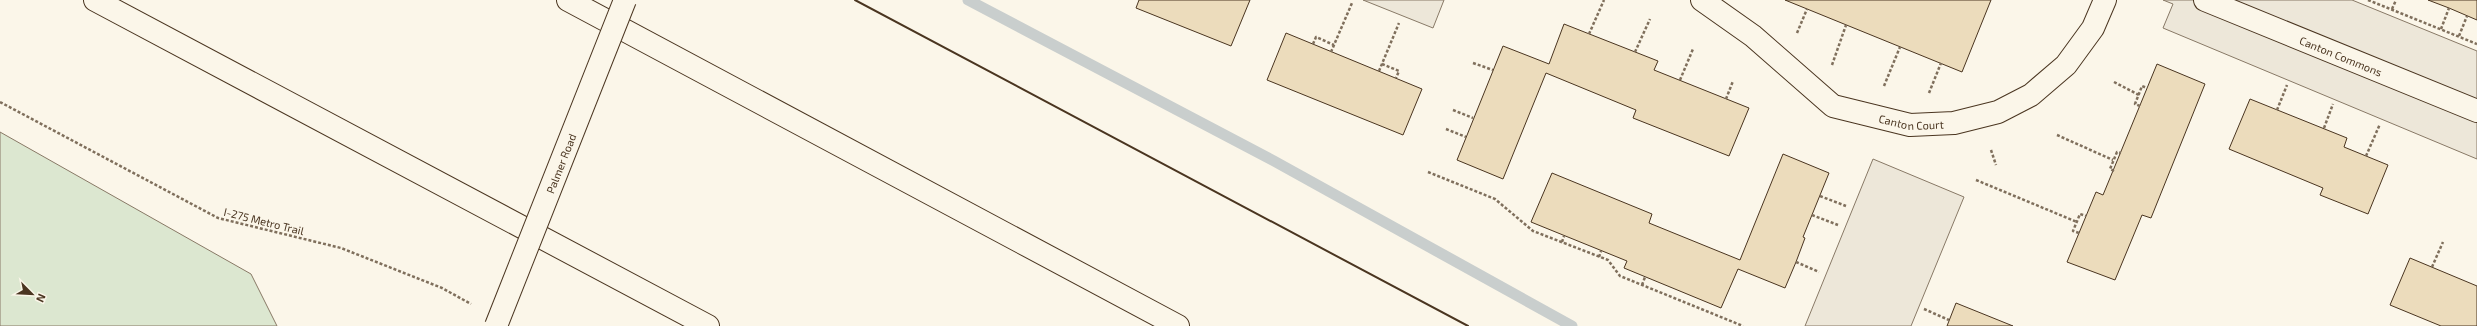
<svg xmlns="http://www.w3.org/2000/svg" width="2477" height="326" viewBox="0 0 2477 326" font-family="'Exo 2',sans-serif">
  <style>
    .green { fill: #dce7d0; stroke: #887966 }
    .parking { fill: #ede7d9; stroke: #887966 }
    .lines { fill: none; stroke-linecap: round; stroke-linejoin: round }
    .stream { stroke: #c9cecd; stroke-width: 11 }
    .building { fill: #ecdcbc; stroke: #4a3520 }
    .minor-casing { stroke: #4a3520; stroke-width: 24 }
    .highway-casing { stroke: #4a3520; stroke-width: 24 }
    .path { stroke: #7f6f5c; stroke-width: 2.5; stroke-dasharray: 3 2; stroke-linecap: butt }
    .minor { stroke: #fbf6e9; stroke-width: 22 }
    .highway { stroke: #fbf6e9; stroke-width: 22 }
    .minor-bridge-casing { stroke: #4a3520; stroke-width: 24; stroke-linecap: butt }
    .minor-bridge { stroke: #fbf6e9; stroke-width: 22 }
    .wall { stroke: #4a3520; stroke-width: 2 }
    .labels { text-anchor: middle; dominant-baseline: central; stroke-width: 3; stroke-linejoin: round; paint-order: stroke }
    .street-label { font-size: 11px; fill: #4a3520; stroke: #fbf6e9 }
  </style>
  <rect width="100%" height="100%" fill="#fbf6e9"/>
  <path class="green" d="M0,132L251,274L277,326H0Z"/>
  <g class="parking">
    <path d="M1363,0H1444L1433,28Z"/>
    <path d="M2163,0H2352L2477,51V159L2163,28L2173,4Z"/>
    <path d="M1873,159L1964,197L1911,326H1805Z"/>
  </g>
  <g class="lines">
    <path class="stream" d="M968,0L1274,161L1572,326"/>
  </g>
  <g class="building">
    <path d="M1139,0H1250L1231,46L1136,8Z"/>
    <path d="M1785,0H1991L1962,72Z"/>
    <path d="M2428,0H2477V20L2449,8Z"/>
    <path d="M1564,24L1658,61L1654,70L1749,108L1729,156L1633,118L1636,110L1546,73L1503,179L1457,160L1503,46L1549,64Z"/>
    <path d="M1286,33L1422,89L1403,135L1267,80Z"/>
    <path d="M2157,64L2205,84L2151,218L2142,215L2115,280L2067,262L2096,192L2103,195Z"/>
    <path d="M2250,99L2347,138L2344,147L2388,165L2368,214L2320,195L2323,188L2229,149Z"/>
    <path d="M1783,154L1829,173L1803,237L1805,238L1796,262L1785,288L1738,269L1721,308L1624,268L1627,261L1531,222L1552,173L1652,214L1649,223L1740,260Z"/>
    <path d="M2410,258L2477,286V326H2441L2390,305Z"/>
    <path d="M1956,303L2013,326H1947Z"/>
  </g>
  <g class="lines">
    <defs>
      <g id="minor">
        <path id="s1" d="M1702,0L1753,36L1833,106L1910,125L1954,123L1998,112L2031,95L2066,65L2093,28L2105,0"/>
        <path id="s2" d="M2205,0L2477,111"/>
      </g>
      <g id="highway">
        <path d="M95,0L708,326"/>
        <path d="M568,0L1178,326"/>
      </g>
    </defs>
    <use href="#minor" class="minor-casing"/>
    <use href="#highway" class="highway-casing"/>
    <g class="path">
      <path d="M2368,0L2477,44"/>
      <path d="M2392,9L2396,0"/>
      <path d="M2441,29L2449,8"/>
      <path d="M1797,33L1807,9"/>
      <path d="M1589,34L1604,0"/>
      <path d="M2459,36L2467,16"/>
      <path d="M1313,44L1316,37L1334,45"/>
      <path d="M1331,52L1352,3"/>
      <path d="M1635,52L1650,19"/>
      <path d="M1473,63L1493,70"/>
      <path d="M1382,64L1399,71L1396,78"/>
      <path d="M1832,65L1846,25"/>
      <path d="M1379,71L1399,23"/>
      <path d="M1680,80L1693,49"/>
      <path d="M2114,82L2139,95"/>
      <path d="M1884,86L1900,47"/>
      <path d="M1929,93L1941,63"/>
      <path d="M1726,99L1733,81"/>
      <path d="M0,102L218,218L341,248L442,288L471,304"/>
      <path d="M2140,106L2135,104L2142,86L2147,88"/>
      <path d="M1453,110L1473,118"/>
      <path d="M2277,110L2287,85"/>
      <path d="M2324,128L2333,104"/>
      <path d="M1446,129L1466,137"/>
      <path d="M2057,135L2113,160"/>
      <path d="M1991,150L1996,165"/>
      <path d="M2366,156L2380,124"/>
      <path d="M2114,171L2110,169L2117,152L2121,153"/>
      <path d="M1428,172L1495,199L1533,231L1608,260L1620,276L1743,326"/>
      <path d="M1976,180L2077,222"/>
      <path d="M1820,196L1846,206"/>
      <path d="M1812,215L1838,225"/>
      <path d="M2079,233L2073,231L2080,214L2086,216"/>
      <path d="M1562,242L1564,236"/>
      <path d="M1599,257L1601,251"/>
      <path d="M1796,262L1819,272"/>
      <path d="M2432,267L2443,242"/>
      <path d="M1642,285L1645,277"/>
      <path d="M1924,309L1949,320"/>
    </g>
    <use href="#minor" class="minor"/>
    <use href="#highway" class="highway"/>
    <defs>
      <g id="minor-bridge">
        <path id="s3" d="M496,326L625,0"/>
      </g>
    </defs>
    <use href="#minor-bridge" class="minor-bridge-casing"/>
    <use href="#minor-bridge" class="minor-bridge"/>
    <path class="wall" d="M855,0L1468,326"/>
  </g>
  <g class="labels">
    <g class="street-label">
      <text stroke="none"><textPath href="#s2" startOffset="147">Canton Commons</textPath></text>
      <text stroke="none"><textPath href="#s1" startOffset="249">Canton Court</textPath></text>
      <text stroke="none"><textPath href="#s3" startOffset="175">Palmer Road</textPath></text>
      <text transform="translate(264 221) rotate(14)">I-275 Metro Trail</text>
    </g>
  </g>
  <g transform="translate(32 294) rotate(114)" stroke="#fbf6e9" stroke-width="3" paint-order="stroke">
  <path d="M0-3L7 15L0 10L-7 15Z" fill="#4a3520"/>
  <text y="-6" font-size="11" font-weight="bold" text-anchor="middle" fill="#4a3520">N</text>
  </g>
</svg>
